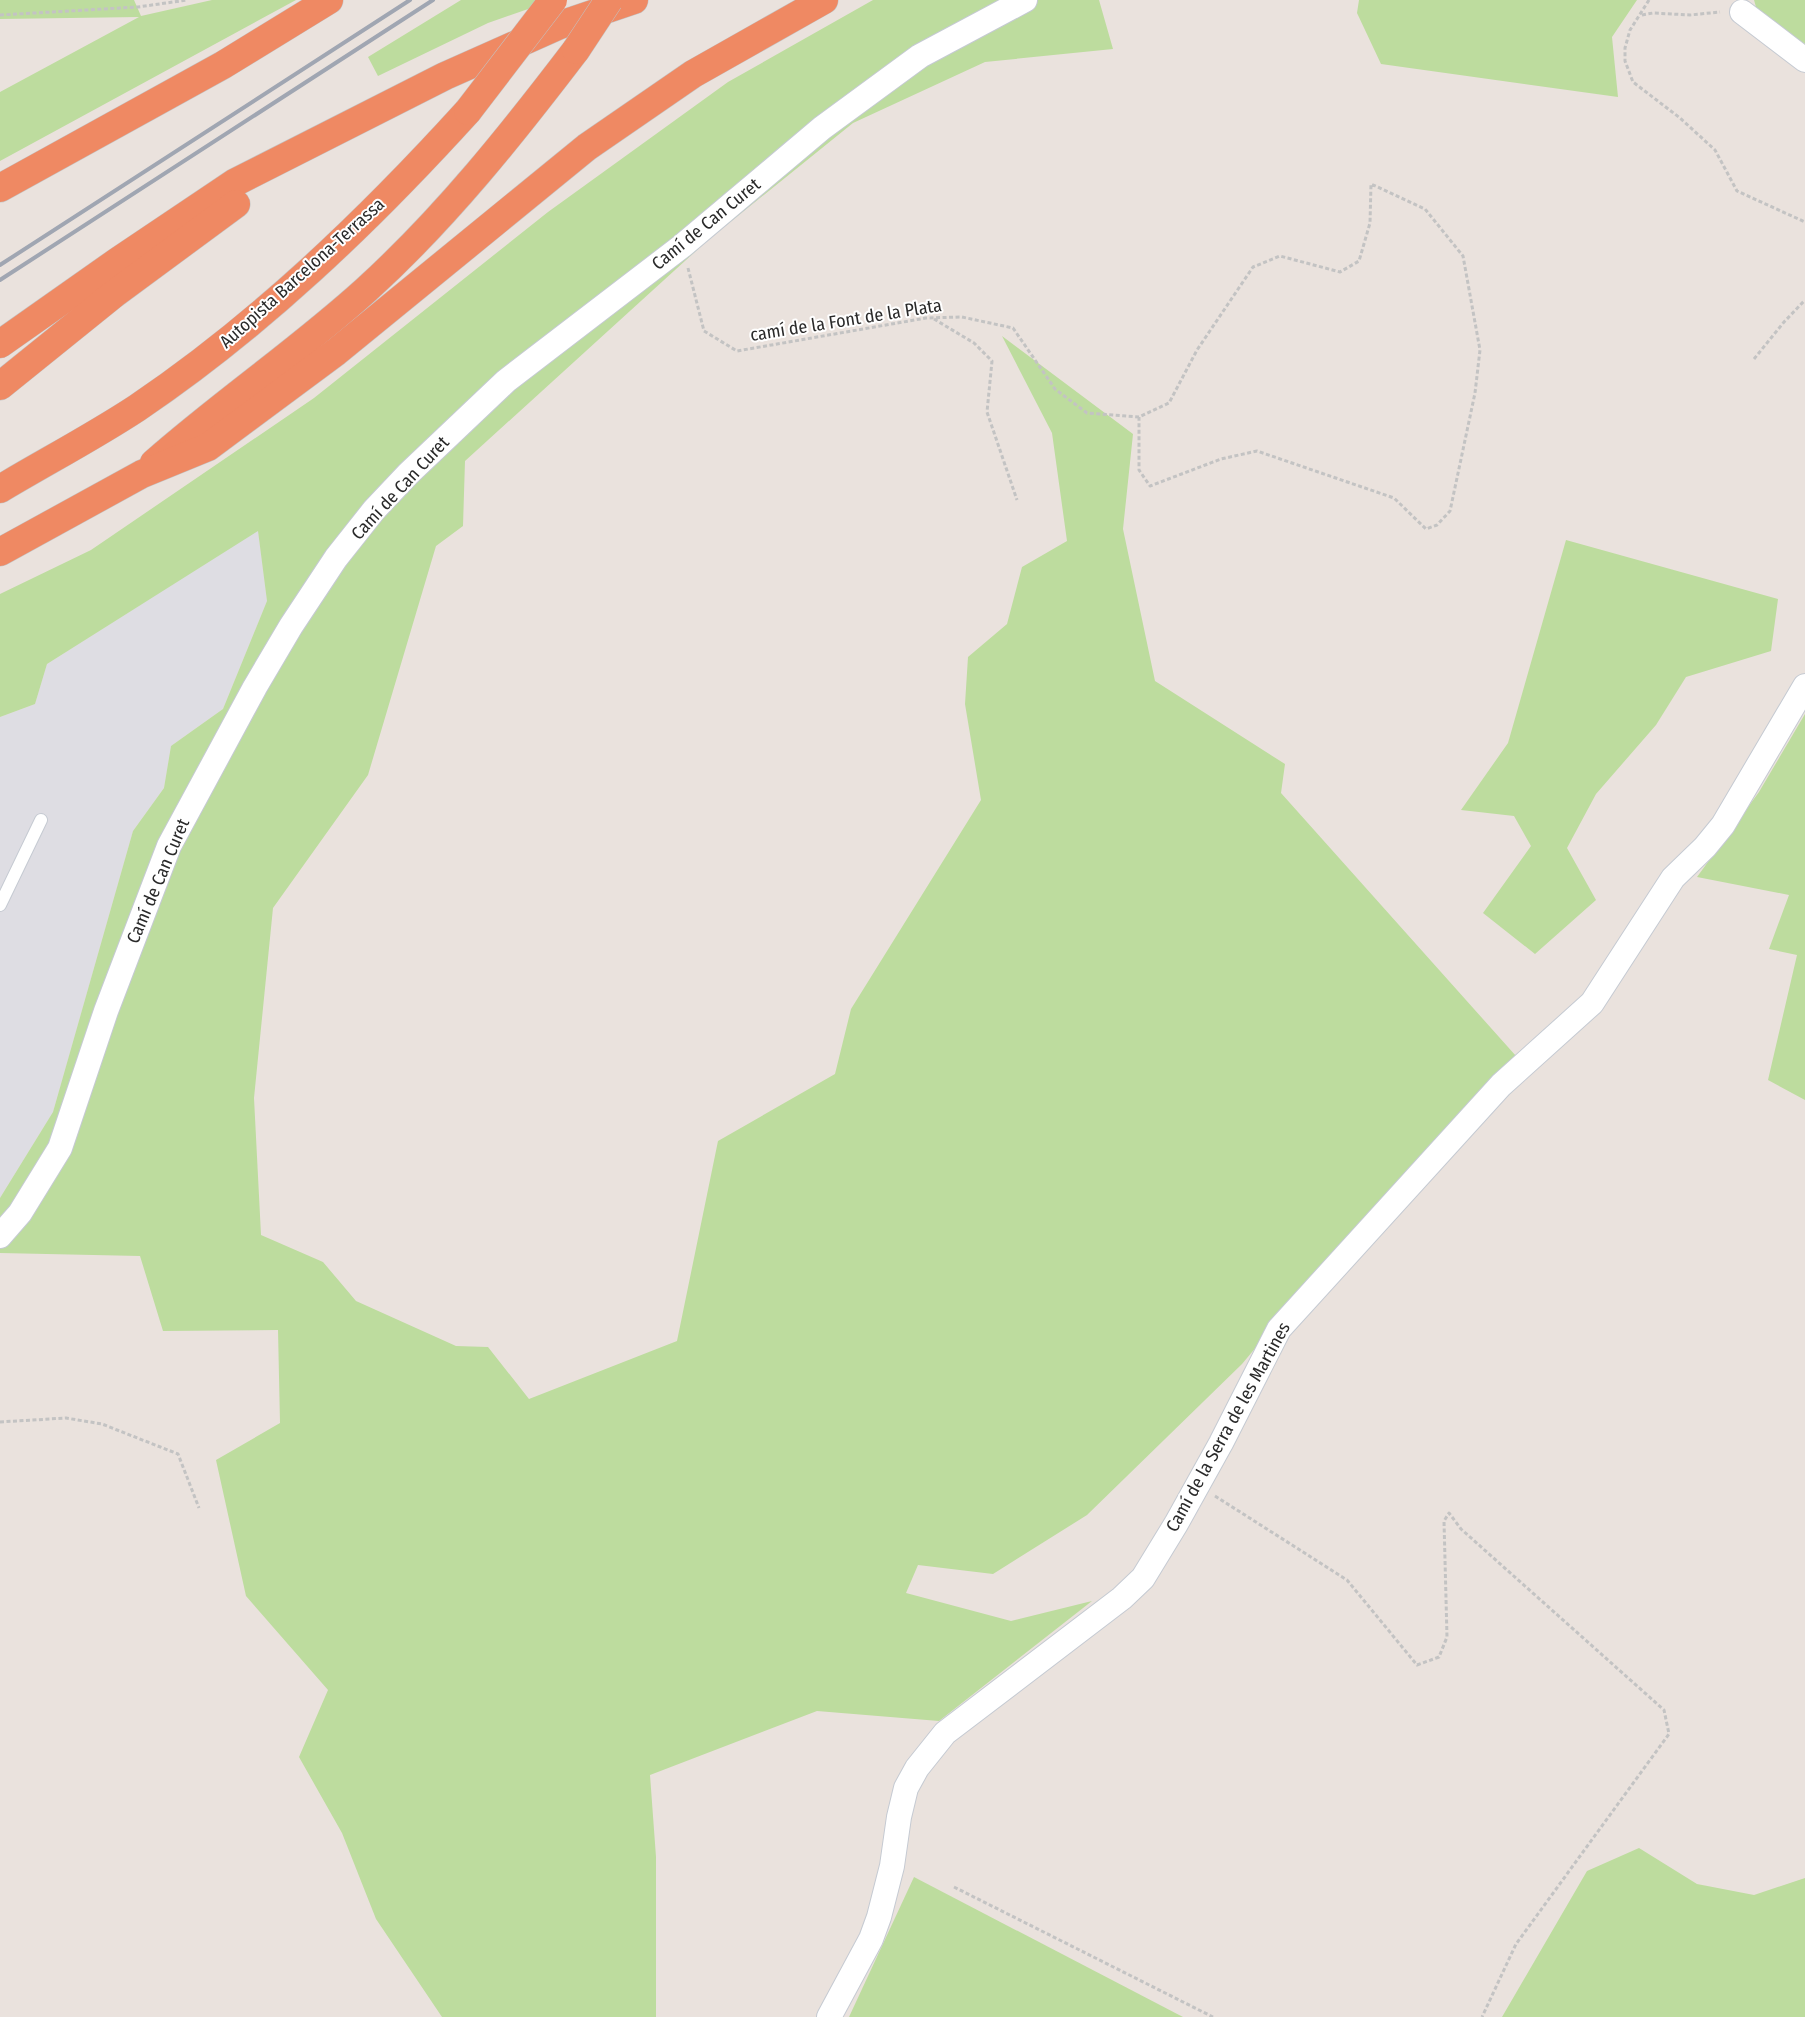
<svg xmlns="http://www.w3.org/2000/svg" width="1805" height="2017" viewBox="0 0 1805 2017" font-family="'Fira Sans Condensed',sans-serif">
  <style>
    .industrial { fill: #dedde3 }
    .green { fill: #bddc9e }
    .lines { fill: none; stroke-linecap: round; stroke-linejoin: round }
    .service-casing { stroke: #c5cad2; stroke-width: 14 }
    .minor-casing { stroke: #c5cad2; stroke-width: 26 }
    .motorway-casing { stroke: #c3c3c3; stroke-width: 29 }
    .path { stroke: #c3c3c3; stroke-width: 3; stroke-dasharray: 4 2.5; stroke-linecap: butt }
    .service { stroke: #fff; stroke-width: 12 }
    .minor { stroke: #fff; stroke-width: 24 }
    .motorway { stroke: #ef8963; stroke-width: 28 }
    .rail { stroke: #a0a6b2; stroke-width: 4 }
    .motorway-bridge-casing { stroke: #c3c3c3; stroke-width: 29; stroke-linecap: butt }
    .motorway-bridge { stroke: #ef8963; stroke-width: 28 }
    .labels { text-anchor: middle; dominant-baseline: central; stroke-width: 4; stroke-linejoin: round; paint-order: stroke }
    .street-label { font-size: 18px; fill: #2a2a2a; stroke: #fff }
  </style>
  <rect width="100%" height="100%" fill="#eae2dd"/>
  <path class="industrial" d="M258,530L267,601L223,709L171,746L164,788L133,831L53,1112L0,1198V717L35,704L47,664Z"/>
  <g class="green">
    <path d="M0,0H134L141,16L212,0H296L0,161V92L139,17L0,19Z"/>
    <path d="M461,0H554L488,23L378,76L368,57Z"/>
    <path d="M873,0H1099L1113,49L985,62L853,123L708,240L465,461L463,526L436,546L368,775L273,908L254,1098L261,1235L323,1262L356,1301L456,1346L488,1347L529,1399L677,1341L718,1141L835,1074L851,1009L981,800L965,704L968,657L1007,624L1022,567L1067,541L1052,433L1002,336L1133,434L1123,529L1155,681L1285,764L1281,793L1516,1056L1352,1232L1242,1364L1087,1515L993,1574L918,1565L906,1593L1011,1621L1092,1601L939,1721L817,1711L650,1775L656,1857V2017H442L376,1919L342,1833L299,1757L328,1690L246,1596L216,1460L280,1423L278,1330L163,1331L140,1256L0,1253V1198L53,1112L133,831L164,788L171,746L223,709L267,601L258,531L47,664L35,704L0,717V594L91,550L314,398L548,212L728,82Z"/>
    <path d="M1359,0H1637L1612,37L1618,97L1381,64L1357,13Z"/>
    <path d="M1754,0H1805V44L1758,14Z"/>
    <path d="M1566,540L1778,599L1771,651L1686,677L1656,725L1596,794L1567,848L1596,900L1535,954L1483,913L1531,846L1514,816L1461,810L1508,743Z"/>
    <path d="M1805,714V1100L1768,1080L1797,955L1769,949L1789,895L1697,877L1759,792Z"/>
    <path d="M1639,1848L1697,1884L1754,1895L1805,1878V2017H1502L1587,1871Z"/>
    <path d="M914,1877L1183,2017H849Z"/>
  </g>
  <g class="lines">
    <defs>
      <path id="service" d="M0,905L41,820"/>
      <g id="minor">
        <path d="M1742,12L1805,60"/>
        <path d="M0,1236L20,1213L60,1148L106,1011L169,846L255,687L291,626L336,558L374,510L408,474L506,381L682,246L822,128L920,56L1025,0"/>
        <path d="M829,2017L871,1939L879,1917L892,1866L899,1817L906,1788L917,1768L945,1733L1122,1598L1143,1578L1176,1524L1221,1443L1279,1329L1501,1085L1592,1003L1673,878L1705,847L1723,825L1805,686"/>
      </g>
      <g id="motorway">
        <path d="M0,188L223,65L329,0"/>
        <path d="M0,344L118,261L234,183L445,76L560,25L634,0"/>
        <path d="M0,386L114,294L236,204"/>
        <path d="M154,463C223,402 299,351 367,289C446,217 512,134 576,50"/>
        <path d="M0,489C45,462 93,437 137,408C260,325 369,220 468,111"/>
        <path d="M0,552L142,474L208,447L336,352L587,147L693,74L824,0"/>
      </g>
    </defs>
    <use href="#service" class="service-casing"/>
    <use href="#minor" class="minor-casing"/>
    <use href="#motorway" class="motorway-casing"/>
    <g class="path">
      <path d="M1649,0L1630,30L1625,48V61L1633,82L1680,118L1715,150L1737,191L1805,222"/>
      <path d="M0,15L138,7L187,0"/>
      <path d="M1642,15L1653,13L1690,15L1720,12"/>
      <path d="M688,268L704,331L737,351L926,318L962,317L1013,328L1055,389L1087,413L1139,417L1169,403L1197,350L1253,267L1280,256L1340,272L1359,261L1370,223L1371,184L1425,209L1463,256L1480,350L1475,393L1450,511L1437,525L1426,529L1394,498L1257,451L1221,459L1150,486L1139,470V417"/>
      <path d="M934,319L974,343L992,361L987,412L1017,500"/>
      <path d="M1754,359L1784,322L1805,300"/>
      <path d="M0,1422L66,1418L102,1424L178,1454L199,1508"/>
      <path d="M1215,1496L1347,1580L1417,1665L1439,1657L1447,1637L1444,1521L1449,1513L1461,1529L1664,1710L1669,1734L1516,1944L1482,2017"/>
      <path d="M954,1887L1213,2017"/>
    </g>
    <use href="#service" class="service"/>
    <use href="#minor" class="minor"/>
    <use href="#motorway" class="motorway"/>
    <g class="rail">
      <path d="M0,265L410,0"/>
      <path d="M0,280L433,0"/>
    </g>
    <defs>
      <g id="motorway-bridge">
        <path d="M576,50L609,0"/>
        <path d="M468,111L553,0"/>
      </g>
    </defs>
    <use href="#motorway-bridge" class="motorway-bridge-casing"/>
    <use href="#motorway-bridge" class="motorway-bridge"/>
  </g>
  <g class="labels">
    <g class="street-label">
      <text transform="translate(706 224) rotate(-39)">Camí de Can Curet</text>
      <text transform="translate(302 273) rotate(-42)">Autopista Barcelona-Terrassa</text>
      <text transform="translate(846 320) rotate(-9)">camí de la Font de la Plata</text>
      <text transform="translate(400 488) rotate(-47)">Camí de Can Curet</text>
      <text transform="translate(158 881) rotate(-67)">Camí de Can Curet</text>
      <text transform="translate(1228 1427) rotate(-61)">Camí de la Serra de les Martines</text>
    </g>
  </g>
</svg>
